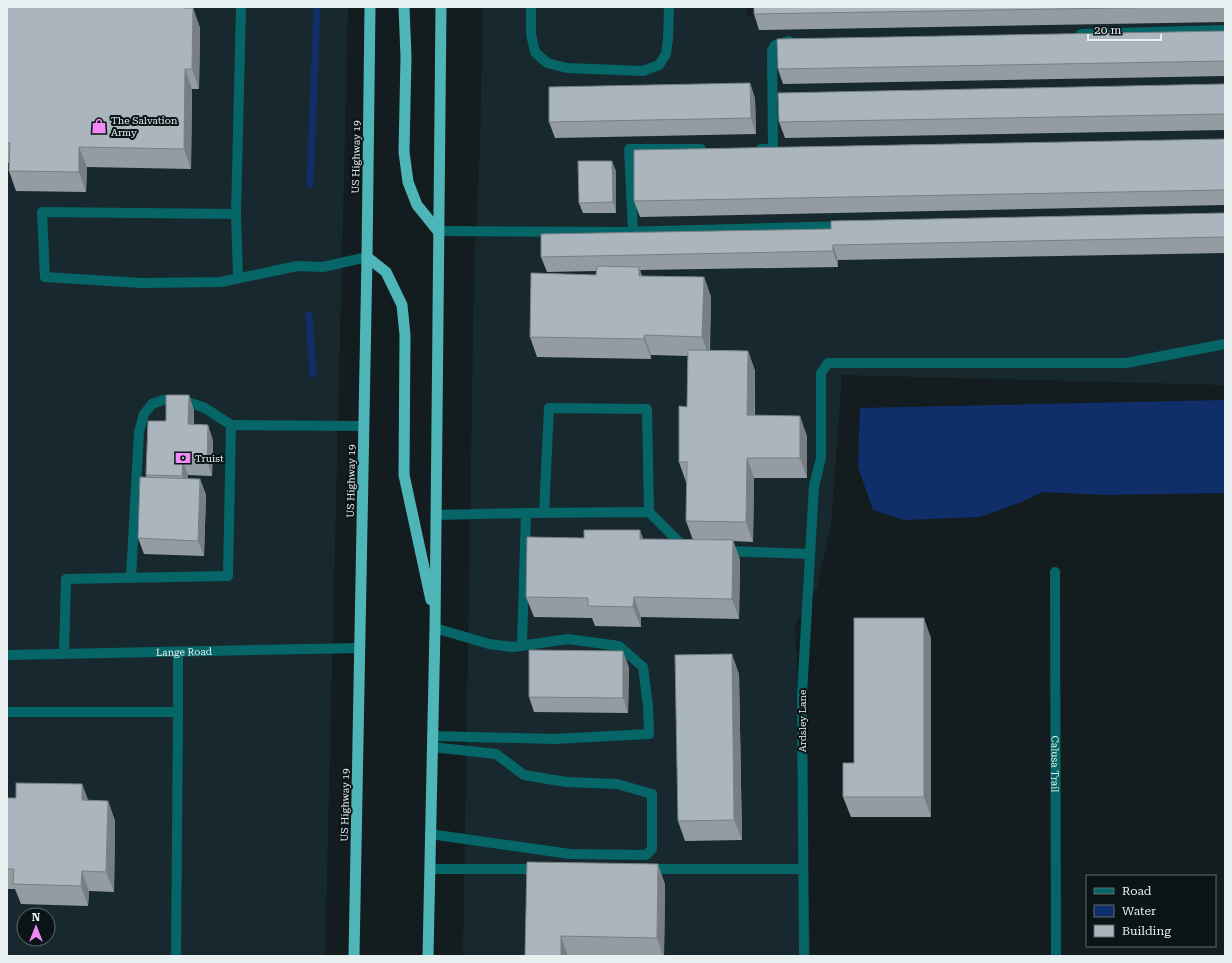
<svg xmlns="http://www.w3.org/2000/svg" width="1232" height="963" viewBox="0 0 1232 963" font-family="'Roboto Serif',serif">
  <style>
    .built { fill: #17292e; fill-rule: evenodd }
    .water { fill: #102e6a }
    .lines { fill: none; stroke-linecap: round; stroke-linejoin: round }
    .stream { stroke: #102e6a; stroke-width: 7 }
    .service { stroke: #066567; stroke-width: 10 }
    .minor { stroke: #066567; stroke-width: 10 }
    .trunk { stroke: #4eb5b8; stroke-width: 11 }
    .wall { fill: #939ca3 }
    .shaded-wall { fill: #787f84 }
    .building { fill: #abb5bd; stroke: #787f84 }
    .labels { text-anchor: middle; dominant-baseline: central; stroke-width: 4; stroke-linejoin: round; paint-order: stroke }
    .poi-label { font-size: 10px; fill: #e8eff1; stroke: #0a1316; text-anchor: start }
    .street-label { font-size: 10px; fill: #e8eff1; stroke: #0a1316 }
  </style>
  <rect width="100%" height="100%" fill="#131d20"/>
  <g class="built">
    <path d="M7,7H348L325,956H7ZM24,915H48V939H24Z"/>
    <path d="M483,7H747V16L1225,9V385L842,375L831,524L817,588L795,624L811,956H463L474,275L480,144Z"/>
  </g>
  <path class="water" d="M1225,400V493L1105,495L1043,492L1019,503L980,517L904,520L873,510L858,467L860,408Z"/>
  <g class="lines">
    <g class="stream">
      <path d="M310,184L317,7"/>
      <path d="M309,315L313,374"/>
    </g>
    <g class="service">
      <path d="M531,7V34L535,52L547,63L567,68L643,71L659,65L666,54L668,39L669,7"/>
      <path d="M1081,34L1225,30"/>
      <path d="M761,149H773L772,51L775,45L789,41"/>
      <path d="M236,214L241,7"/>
      <path d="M438,231L621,232L844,226"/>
      <path d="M633,231L629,149H701"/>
      <path d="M238,278L236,214L42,212L45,277L141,283L221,282L297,266L323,267L367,257"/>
      <path d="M814,486L821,458V373L828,363H1126L1225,344"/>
      <path d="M544,513L549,408L647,409L649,512"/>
      <path d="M436,515L526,513L649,512L685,548"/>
      <path d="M725,551L810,554"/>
      <path d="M131,577L139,432L144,414L152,404L163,400L185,401L205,408L231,425"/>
      <path d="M522,645L526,513"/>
      <path d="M64,654L66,579L228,576L231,425L364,426"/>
      <path d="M7,712H178V652"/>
      <path d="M432,736L554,739L649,734L648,706L643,667L619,646L568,639L513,647L489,644L435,628"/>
      <path d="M430,834L570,854L646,855L652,849V794L617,784L566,782L524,775L496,754L432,747"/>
      <path d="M430,869H540"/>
      <path d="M648,869H803"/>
      <path d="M176,956L178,712"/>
    </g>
    <g class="minor">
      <path id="s1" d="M1055,572L1056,956"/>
      <path id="s2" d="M7,655L360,648"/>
      <path d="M804,956L802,695L814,486"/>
    </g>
    <g class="trunk">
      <path d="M404,7L406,57L404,152L408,182L417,205L438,231"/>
      <path d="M367,257L386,272L402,305L405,335L404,475L431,600"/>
      <path d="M354,956L367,257L370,7"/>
      <path d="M428,956L435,628L441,7"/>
    </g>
  </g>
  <g class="wall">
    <path d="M7,7H192V8H193L200,28L199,89H192L191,169L87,167L86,192L16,191L9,171V163H7Z"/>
    <path d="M754,7H1225V22L759,30L754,14Z"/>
    <path d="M1225,31V76L783,84L778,69Z"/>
    <path d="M750,83L755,99L756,134L555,138L549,122Z"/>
    <path d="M1225,84V130L785,138L779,122Z"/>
    <path d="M1225,139V205L640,217L634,201Z"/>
    <path d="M616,171V213H583L579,203Z"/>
    <path d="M1225,213V253L838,260V267L640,270L642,276L704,277L711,297L710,350L748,351L755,371V415L807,436V478H754L753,542L733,541L740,560L739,619L641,617V627L595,626L592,618L534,617L526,597L643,539L693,540L686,521V482L679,462L687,407L688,356L651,355V359L537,357L530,337L596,275V271L547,272L541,257L831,229Z"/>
    <path d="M189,395L194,411V424L208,425L213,441L212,476L188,475V479H200L206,495L204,556L144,554L138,538L146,477V475L166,421Z"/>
    <path d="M931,638V817H851L843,797L854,763Z"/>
    <path d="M629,667L628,713L534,712L529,697Z"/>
    <path d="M739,674L742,840L685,841L678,821Z"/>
    <path d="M82,784L88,800L108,801L115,821L114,892L89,891L88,906L21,904L15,889H7V798H16Z"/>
    <path d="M527,862L665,884L664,956H525Z"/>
  </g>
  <g class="shaded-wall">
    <path d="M193,8L200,28L199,89L192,69Z"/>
    <path d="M185,69L192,89L191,169L184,149Z"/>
    <path d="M750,83L755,99L756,134L751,118Z"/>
    <path d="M79,147L87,167L86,192L79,172Z"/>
    <path d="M612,161L616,171V213L613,202Z"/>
    <path d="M833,245L838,260V267L833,251Z"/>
    <path d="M639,267L646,287L639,276Z"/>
    <path d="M704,277L711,297L709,357L702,337Z"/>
    <path d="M644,335L651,355V359L644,339Z"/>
    <path d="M748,351L755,371L754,435L747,415Z"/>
    <path d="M189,395L194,411L193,440L188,424Z"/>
    <path d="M800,416L807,436V478L800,458Z"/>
    <path d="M208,425L213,441L212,476L207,460Z"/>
    <path d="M747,458L754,478L753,542L746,522Z"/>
    <path d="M183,460L188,475V491L182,476Z"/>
    <path d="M200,479L206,495L204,556L198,541Z"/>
    <path d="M640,530L647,550L640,539Z"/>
    <path d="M733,540L740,560L739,619L732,599Z"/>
    <path d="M634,597L641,617V627L633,607Z"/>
    <path d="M924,618L931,638V817L924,797Z"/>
    <path d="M623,651L629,667L628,713L623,698Z"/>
    <path d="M732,654L739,674L742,840L734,820Z"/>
    <path d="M82,784L89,804L82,800Z"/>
    <path d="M108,801L115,821L114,892L106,872Z"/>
    <path d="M658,864L665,884L664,956H663L657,938Z"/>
    <path d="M82,871L89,891L88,906L81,886Z"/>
    <path d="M561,936L568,956H561Z"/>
  </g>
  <g class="building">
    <path d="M7,7H184V8H193L192,69H185L184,149L79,147V172L9,171L10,143H7Z"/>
    <path d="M754,7H1178L754,14Z"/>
    <path d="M1225,31V61L778,69L777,39Z"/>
    <path d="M750,83L751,118L549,122V87Z"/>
    <path d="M1225,84V114L779,122L778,93Z"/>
    <path d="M1225,139V190L634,201V150Z"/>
    <path d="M578,161H612L613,202L579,203Z"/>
    <path d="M1225,213V237L833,245V251L541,257V234L831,229V221Z"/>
    <path d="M597,266L639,267V276L704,277L702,337L644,335V339L530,337L531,273L596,275Z"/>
    <path d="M688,350L748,351L747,415L800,416V458H747L746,522L686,521L687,462H679V406L687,407Z"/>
    <path d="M166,395H189L188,424L208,425L207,460H183L182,476L146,475L148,421H166Z"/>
    <path d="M140,477L200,479L198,541L138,538Z"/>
    <path d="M584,530H640V539L733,540L732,599L634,597L633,607L588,606V598L526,597L527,537L584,538Z"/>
    <path d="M854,618H924V797H843V763H854Z"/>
    <path d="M529,650L623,651V698L529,697Z"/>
    <path d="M732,654L734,820L678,821L675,655Z"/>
    <path d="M16,783L82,784V800L108,801L106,872L82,871L81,886L13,884L14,869H7V798H16Z"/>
    <path d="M527,862L658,864L657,938L561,936V956H525Z"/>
  </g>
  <defs>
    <symbol id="shop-bare" viewBox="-9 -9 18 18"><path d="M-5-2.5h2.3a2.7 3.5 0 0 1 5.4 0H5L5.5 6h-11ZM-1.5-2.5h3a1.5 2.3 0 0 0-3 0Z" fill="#f18af4" stroke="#0a1316" stroke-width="2.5" paint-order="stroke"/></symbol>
    <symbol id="bank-bare" viewBox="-9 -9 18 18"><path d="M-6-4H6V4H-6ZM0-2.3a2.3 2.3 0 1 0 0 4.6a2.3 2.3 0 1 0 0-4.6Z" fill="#f18af4" stroke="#0a1316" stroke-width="2.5" paint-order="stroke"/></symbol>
  </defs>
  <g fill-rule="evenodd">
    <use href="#shop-bare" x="88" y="115" width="22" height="22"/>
    <use href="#bank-bare" x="172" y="447" width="22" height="22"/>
  </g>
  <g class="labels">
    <g class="poi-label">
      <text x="111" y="120">The Salvation<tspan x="111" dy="12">Army</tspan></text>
      <text x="195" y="458">Truist</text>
    </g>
    <g class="street-label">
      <text transform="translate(356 157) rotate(-89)">US Highway 19</text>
      <text transform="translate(351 481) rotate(-89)">US Highway 19</text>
      <text stroke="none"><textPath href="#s2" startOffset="177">Lange Road</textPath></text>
      <text transform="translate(802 721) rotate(-90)">Ardsley Lane</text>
      <text stroke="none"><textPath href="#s1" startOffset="192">Calusa Trail</textPath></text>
      <text transform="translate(345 805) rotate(-89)">US Highway 19</text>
    </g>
  </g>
  <rect width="1232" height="963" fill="none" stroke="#e8eff1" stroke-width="16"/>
  <rect x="1086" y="875" width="130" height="72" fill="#0a1316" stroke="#636b6e"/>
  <rect x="1094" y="888" width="20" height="6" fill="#066567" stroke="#636b6e"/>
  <text x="1122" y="895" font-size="12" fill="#e8eff1">Road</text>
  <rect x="1094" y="905" width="20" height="12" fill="#102e6a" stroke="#636b6e"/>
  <text x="1122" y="915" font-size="12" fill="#e8eff1">Water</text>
  <rect x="1094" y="925" width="20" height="12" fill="#abb5bd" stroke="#636b6e"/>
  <text x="1122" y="935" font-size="12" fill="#e8eff1">Building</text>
  <g transform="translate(36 927)"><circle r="19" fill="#0a1316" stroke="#636b6e"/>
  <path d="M0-3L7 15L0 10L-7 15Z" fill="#f18af4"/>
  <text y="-6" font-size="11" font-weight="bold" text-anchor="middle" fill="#e8eff1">N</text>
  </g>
  <path d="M1088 34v6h73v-6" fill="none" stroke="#e8eff1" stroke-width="2"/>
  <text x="1094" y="34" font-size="12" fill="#e8eff1" stroke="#0a1316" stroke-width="3" paint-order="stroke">20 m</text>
</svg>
